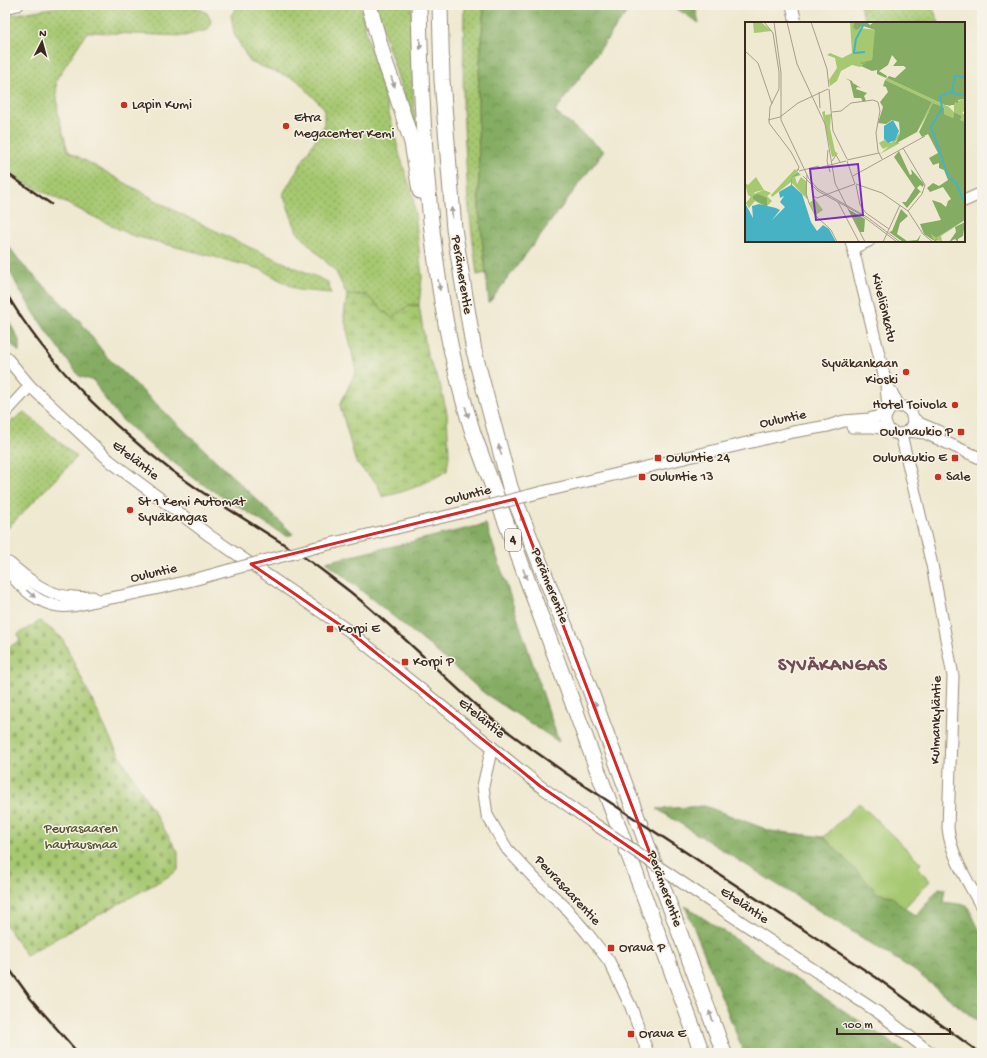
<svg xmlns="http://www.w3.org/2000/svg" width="987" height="1058" viewBox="0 0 987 1058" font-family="'Gochi Hand',sans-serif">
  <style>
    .green { fill: url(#green-dots); stroke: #707947 }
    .forest { fill: url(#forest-crowns); stroke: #606b40 }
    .wetland { fill: url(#wetland-marsh); stroke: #707947 }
    .cemetery { fill: url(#cemetery-stones); stroke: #707947 }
    .pitch { fill: #a6c870; stroke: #707947 }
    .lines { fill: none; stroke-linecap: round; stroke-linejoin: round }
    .secondary-casing { stroke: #958a78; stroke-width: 13 }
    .highway-casing { stroke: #958a78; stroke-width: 17 }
    .secondary { stroke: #fff; stroke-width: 11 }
    .highway { stroke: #fff; stroke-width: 15 }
    .rail { stroke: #3b2a1e; stroke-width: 2.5 }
    .secondary-bridge-casing { stroke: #958a78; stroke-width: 13; stroke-linecap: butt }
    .secondary-bridge { stroke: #fff; stroke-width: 11 }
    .oneway { fill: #a79f9a }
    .marked { fill: none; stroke: #d62828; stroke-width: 3; stroke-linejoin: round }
    .poi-dot { fill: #c8321e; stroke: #f7f3e8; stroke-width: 1.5 }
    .labels { text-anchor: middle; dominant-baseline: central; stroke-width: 3; stroke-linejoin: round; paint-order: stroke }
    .shield { fill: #f7f3e8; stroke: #73665b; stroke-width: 1 }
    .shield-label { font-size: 13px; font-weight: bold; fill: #3b2a1e }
    .poi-label { font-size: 14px; fill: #3b2a1e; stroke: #f7f3e8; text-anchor: start }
    .street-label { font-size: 14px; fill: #3b2a1e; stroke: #f7f3e8 }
    .park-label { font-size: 14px; fill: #565232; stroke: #f7f3e8 }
    .district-label { font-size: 18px; font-weight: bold; letter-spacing: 1px; fill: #714c55; stroke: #f7f3e8 }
    .inset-river { fill: none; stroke: #47b2c4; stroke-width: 2 }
    .inset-road { fill: none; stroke: #a79d89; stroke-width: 1 }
    .view { fill: #7b2cbf; fill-opacity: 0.15; stroke: #7b2cbf; stroke-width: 2 }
    .inset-edge { fill: none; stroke: #3b2a1e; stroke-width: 2 }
  </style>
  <defs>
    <pattern id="green-dots" width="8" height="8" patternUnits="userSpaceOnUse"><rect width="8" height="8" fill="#a6c870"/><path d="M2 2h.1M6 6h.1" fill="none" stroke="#88a35b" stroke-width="1.8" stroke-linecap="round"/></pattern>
    <pattern id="forest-crowns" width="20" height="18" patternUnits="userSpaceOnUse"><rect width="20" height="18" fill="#84ac62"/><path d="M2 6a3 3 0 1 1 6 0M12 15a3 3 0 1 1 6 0" fill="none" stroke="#6d8c50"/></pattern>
    <pattern id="wetland-marsh" width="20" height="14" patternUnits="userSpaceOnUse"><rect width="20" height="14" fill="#a6c870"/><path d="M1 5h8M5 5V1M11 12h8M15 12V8" fill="none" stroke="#88a35b"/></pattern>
    <pattern id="cemetery-stones" width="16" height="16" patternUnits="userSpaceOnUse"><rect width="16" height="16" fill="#a6c870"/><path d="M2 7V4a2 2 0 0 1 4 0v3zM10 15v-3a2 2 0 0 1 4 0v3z" fill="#88a35b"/></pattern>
  </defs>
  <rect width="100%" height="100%" fill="#f7f3e8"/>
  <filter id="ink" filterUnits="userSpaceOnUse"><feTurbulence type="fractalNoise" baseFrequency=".025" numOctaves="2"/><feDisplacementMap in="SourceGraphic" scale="8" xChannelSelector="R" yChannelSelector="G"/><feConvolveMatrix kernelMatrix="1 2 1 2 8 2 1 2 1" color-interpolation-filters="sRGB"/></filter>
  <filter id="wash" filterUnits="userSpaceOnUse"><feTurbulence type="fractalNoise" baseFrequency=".012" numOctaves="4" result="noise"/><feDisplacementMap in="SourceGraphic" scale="16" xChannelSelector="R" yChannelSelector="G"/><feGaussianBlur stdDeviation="0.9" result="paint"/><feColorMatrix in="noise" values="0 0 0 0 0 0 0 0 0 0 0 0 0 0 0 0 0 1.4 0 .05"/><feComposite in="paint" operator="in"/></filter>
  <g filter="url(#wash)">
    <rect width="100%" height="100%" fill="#efe9d1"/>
    <g class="green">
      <path d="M69,5H192L207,13L211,21L208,30L184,36L87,32L56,80L58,114L68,151L177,212L251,248L328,282L331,293L298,290L260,269L131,235L21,181L5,167V16Z"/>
      <path d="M240,5H360L369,44L384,94L400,156L413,196L422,277L419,305H409L392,318L366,295H347L336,272L297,232L283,194L324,125V108L297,80L250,62L234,34L231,15Z"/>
      <path d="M375,5H412L413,93L417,147L402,90Z"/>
      <path d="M464,5H484L478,92L479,209L486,273L477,275L468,200L463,108Z"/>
      <path d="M860,5H934L932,6L939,23H866Z"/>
      <path d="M24,412L77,457L5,531V426Z"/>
    </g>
    <g class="forest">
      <path d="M484,5H632L555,112L604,151L489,303L479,209L478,92Z"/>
      <path d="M671,5H695L699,23Z"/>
      <path d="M5,241L22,264L80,321L106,356L293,534L287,536L279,532L199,482L149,444L119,417L102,395L94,381L79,376L48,334L20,291L5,262Z"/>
      <path d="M5,314L19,340V352L5,337Z"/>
      <path d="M486,524L559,742L484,693L430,646L326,562Z"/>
      <path d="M705,806L771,831L824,837L878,893L892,896L904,908L916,916L939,888L945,889L943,902L967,905L982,935V1025L915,971L657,809Z"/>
      <path d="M685,906L870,1028L906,1053H744Z"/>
    </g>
    <path class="wetland" d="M347,295H366L392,318L409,305H419L427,354L440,384L447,413L449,455L447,471C425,484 406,492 382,497L378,485L356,463L340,405L356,371L344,316Z"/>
    <path class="cemetery" d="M40,621L62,638L114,746L178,852V870L171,875L26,955L5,923V649L20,641L18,634Z"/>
    <path class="pitch" d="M859,803L921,863L918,868L930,881L904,908L892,896L878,893L824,837Z"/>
  </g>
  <g filter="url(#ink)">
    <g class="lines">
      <defs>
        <g id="secondary">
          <path d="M792,5L796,23"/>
          <path d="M5,8L18,5"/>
          <path d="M964,201L982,193"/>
          <path d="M851,241L886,383C886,393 888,401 888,411"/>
          <path d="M853,248L869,241"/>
          <path d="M5,356L30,386L110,461L210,536L349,631L540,786L590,821"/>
          <path d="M886,383L900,407"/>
          <circle cx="899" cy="420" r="14"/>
          <path d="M5,413L30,386"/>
          <path d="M912,417L919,423L940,432"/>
          <path d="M852,427H873L888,429"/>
          <path d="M907,431L925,433L982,459"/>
          <path d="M901,434L932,565L953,676L948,828C951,857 969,883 982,908"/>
          <path d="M542,492L793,432L828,426L844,421L869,419L887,414"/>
          <path d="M317,547L464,512"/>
          <path d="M9,563C29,580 47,596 74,597C80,598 87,597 93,597"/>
          <path d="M5,565C15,583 33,600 53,605C67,609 82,604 95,601C140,593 185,583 229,570"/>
          <path d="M492,747L483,786L487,815L507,849L536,880L564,906L587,933L609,961L631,1007L648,1053"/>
          <path d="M690,888L879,1013L931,1053"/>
        </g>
        <g id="highway">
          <path d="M369,5L384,59L397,96L412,143L420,191"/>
          <path d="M419,5C422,148 430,296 473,433L702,1053"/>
          <path d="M440,5L442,80L454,229L474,351L510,487L589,687L724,1053"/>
        </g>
      </defs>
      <use href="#secondary" class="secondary-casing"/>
      <use href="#highway" class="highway-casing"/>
      <use href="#secondary" class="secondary"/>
      <use href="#highway" class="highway"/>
      <g class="rail">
        <path d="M8,174L51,204"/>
        <path d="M5,291C48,367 126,441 199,490C232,512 266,532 299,554C315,564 329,576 344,587C392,624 433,667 478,707C504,731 535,751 564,772L877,978L980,1053"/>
        <path d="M5,963L31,999L78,1053"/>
      </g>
      <defs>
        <g id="secondary-bridge">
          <path d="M464,512L542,492"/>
          <path d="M229,570L317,547"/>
          <path d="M590,821L690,888"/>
        </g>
      </defs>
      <use href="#secondary-bridge" class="secondary-bridge-casing"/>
      <use href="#secondary-bridge" class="secondary-bridge"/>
    </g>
    <defs><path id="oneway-solid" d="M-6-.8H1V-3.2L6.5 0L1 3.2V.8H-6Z"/></defs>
    <g class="oneway">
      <use href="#oneway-solid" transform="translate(420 44) rotate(89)"/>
      <use href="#oneway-solid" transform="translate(393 82) rotate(70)"/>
      <use href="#oneway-solid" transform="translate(452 213) rotate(-95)"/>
      <use href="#oneway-solid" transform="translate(439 285) rotate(80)"/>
      <use href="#oneway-solid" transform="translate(467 412) rotate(72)"/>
      <use href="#oneway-solid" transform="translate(500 450) rotate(-105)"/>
      <use href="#oneway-solid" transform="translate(523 521) rotate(-112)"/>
      <use href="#oneway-solid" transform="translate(525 574) rotate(70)"/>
      <use href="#oneway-solid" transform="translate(31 594) rotate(39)"/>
      <use href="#oneway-solid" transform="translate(596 707) rotate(-110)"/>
      <use href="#oneway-solid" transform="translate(641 829) rotate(-110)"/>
      <use href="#oneway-solid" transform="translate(711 1016) rotate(-110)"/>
    </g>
  </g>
  <path class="marked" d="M515,499L654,864L540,786L349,631L251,564Z"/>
  <g class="poi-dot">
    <circle cx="124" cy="105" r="4"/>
    <circle cx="286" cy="126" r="4"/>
    <circle cx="906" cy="372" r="4"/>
    <circle cx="955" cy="405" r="4"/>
    <rect x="957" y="428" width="8" height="8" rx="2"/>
    <rect x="654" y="454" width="8" height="8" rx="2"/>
    <rect x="951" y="454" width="8" height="8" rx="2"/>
    <rect x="638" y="473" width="8" height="8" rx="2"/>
    <circle cx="938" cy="477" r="4"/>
    <circle cx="130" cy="510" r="4"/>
    <rect x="326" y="625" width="8" height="8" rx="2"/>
    <rect x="401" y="658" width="8" height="8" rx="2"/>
    <rect x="607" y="944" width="8" height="8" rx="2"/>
    <rect x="627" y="1030" width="8" height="8" rx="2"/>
  </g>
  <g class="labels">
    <rect class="shield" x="505" y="529" width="16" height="22" rx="3"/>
    <g class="shield-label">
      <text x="513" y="540">4</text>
    </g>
    <g class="poi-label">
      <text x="132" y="105">Lapin Kumi</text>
      <text x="294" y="118">Etra<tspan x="294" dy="16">Megacenter Kemi</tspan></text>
      <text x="898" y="364" text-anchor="end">Syväkankaan<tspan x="898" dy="16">Kioski</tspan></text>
      <text x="947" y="405" text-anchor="end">Hotel Toivola</text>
      <text x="953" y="432" text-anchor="end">Oulunaukio P</text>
      <text x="666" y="458">Ouluntie 24</text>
      <text x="947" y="458" text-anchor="end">Oulunaukio E</text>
      <text x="650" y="477">Ouluntie 13</text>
      <text x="946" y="477">Sale</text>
      <text x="138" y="502">St 1 Kemi Automat<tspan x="138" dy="16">Syväkangas</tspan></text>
      <text x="338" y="629">Korpi E</text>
      <text x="413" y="662">Korpi P</text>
      <text x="619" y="948">Orava P</text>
      <text x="639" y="1034">Orava E</text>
    </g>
    <g class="street-label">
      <text transform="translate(461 275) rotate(81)">Perämerentie</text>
      <text transform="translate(883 308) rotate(76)">Kiveliönkatu</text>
      <text transform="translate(783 420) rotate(-12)">Ouluntie</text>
      <text transform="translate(135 461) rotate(38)">Eteläntie</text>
      <text transform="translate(468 496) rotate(-14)">Ouluntie</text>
      <text transform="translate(154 574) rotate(-13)">Ouluntie</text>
      <text transform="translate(549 586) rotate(68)">Perämerentie</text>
      <text transform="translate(481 719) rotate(39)">Eteläntie</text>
      <text transform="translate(937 720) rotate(-89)">Kulmankyläntie</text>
      <text transform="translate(664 889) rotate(70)">Perämerentie</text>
      <text transform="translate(567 891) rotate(47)">Peurasaarentie</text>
      <text transform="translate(744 906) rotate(34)">Eteläntie</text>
    </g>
    <g class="park-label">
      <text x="81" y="829">Peurasaaren<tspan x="81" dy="16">hautausmaa</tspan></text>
    </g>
    <g class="district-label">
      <text x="833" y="666">SYVÄKANGAS</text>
    </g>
  </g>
  <g transform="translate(745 22)">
    <rect width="220" height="220" fill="#efe9d1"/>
    <path d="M8,0L17,1L27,9L9,11ZM105,0H109L108,5L131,8L127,38L115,45L107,43L96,49L92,59L85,64L84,58L92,46L90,36L82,33L85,31L97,36L107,31ZM142,56L202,84L206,82V84H203L209,90V80L220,77V88L217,91L220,93V100L214,98L217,94L209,90L208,96L199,92L189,81L172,110L187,80L140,58ZM80,89V93L86,92L85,106L90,129L93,132L87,135L77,90ZM155,110V114L150,120L155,121L135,132L144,124L138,127L134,121L139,118L146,121ZM50,147L56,153L50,155L52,162L56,155L62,160V177L46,160L27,175L26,173ZM19,168L26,171L22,174L27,179L21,185L10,179L4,186L1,181L8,172ZM220,198L196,214L197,219L188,218L186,212L191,216Z" fill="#a6c870"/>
    <path d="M109,0H122L125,3L129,0H220V77L213,78V81L210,80L209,83H200L142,56L144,54L150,56L161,46L159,44H163H148L152,39L147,33L143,43L134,49L142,54L141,56L132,52V48L127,49L116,44L122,40L117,42L115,41L127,38L130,8L118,4L111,8L108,5ZM100,56L107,59L109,64L108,61L116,66L112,65L111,67L122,71L119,74L121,79L118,80L116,76H109L105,59ZM140,58L187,80L172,110L150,122L155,112L154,100L147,98L141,102L133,101L138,85L135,80L143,70L141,65L138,64ZM188,81L199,86V92L208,96L209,90L217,94L215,98L220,100V198L191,216L186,212L189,219L192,216L191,220L179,212L175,202L196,198L187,178L196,181L201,185L203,179L206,177L198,165L185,170L182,166L188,161L194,164L203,158L199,148L194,146V141L188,143L184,136L193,131L183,112L177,115L174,110ZM154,129L165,153L167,152L166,147L179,162L178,165L175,163L172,166L177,171L175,170L162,186L157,180H161L170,166L149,135ZM13,172L22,176V185L8,177V174ZM103,187L120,197L119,210H115ZM156,187L163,194L155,201L152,212L162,219L172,218L176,212L173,220H158L144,210L147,209ZM220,200L218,214L213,217V220L210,217L204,220L211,210L210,205Z" fill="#84ac62"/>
    <path d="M70,177L78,188L71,193L64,181Z" fill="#a6c870"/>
    <path d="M11,155L19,168L10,170L6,175L3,173L0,161L3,163Z" fill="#a6c870"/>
    <path d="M148,98L154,109L150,118L143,121L139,117V104ZM54,151L53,153L46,155L47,163L57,172L66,200L72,209L78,203L84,207L91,220H0V181L8,196L7,184L14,182L31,186L35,188L27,198L40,185L35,180L39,174L35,176L34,170L46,163V155Z" fill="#47b2c4"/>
    <path class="inset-river" d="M109,30L111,17L120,0M108,31L120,30M220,55L210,54L207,70L195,74L197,86L186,105L203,154L211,161L220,181M207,70L214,73L220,72"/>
    <path class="inset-road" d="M19,0L28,11L34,50V67L25,85L24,101L46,130L54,145L52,149L54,147M29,0L36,51V98L64,157L73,167L122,195L155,220M42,0L52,42L80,102L90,161L120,220M66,0L82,47L84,65M0,29L13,41L27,82M84,67L88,109L102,137M74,70L75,86M87,90L96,89L106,81L128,78L133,80L135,89L131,111L133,129L137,137M23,98L35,95L53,81L83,67M158,126L180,163L177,172L163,189L178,212L188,220M83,128L82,139L85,150M102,138L134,131M87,139L91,133L95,140M102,139L110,162M77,145L101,139M54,149L74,144M62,153L61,171L64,181L70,193L86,208L92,220M58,154L73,169L115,192L152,220M108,154L180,114M111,162L137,171L163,189M111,163L115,183L121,191L144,207M68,174L72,176L110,162M93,180L114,220M138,220L155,183"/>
    <path class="view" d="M113,142L118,193L71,198L65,147Z"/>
    <rect width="220" height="220" class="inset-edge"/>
  </g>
  <rect width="987" height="1058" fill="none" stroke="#f7f3e8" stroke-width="20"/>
  <g transform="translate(42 42) rotate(6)" stroke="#f7f3e8" stroke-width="3" paint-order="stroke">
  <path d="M0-3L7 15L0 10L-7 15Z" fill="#3b2a1e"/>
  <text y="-6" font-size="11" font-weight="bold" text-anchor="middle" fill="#3b2a1e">N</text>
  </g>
  <path d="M837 1028v6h113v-6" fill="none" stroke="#3b2a1e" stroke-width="2"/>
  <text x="843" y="1028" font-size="12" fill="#3b2a1e" stroke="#f7f3e8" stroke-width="3" paint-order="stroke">100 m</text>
</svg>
